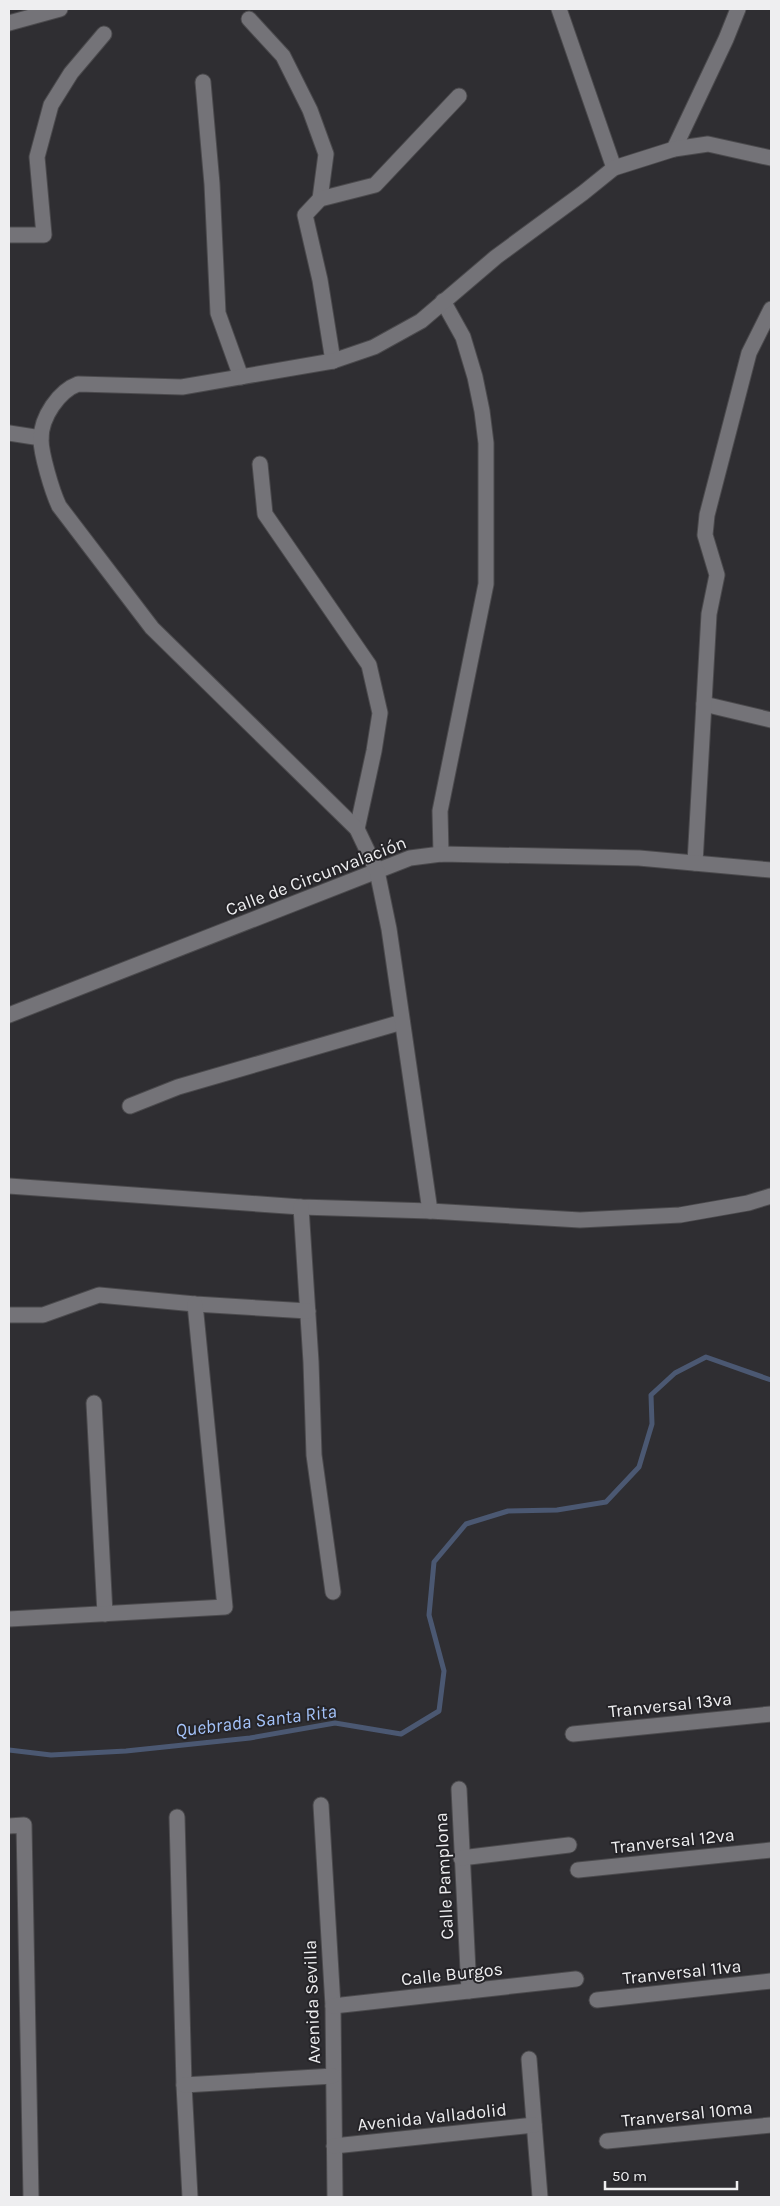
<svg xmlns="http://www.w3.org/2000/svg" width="780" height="2206" viewBox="0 0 780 2206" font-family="Karla,sans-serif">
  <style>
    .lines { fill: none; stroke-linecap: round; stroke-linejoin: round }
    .stream { stroke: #4b5872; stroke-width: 5 }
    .minor-casing { stroke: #4b4a4d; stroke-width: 17 }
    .minor { stroke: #747378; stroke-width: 15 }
    .labels { text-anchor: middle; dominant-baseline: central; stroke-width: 4; stroke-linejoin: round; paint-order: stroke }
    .street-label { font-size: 18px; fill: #eeeef0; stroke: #252428 }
    .water-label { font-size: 19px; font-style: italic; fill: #a4c3fa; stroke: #252428 }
  </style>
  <rect width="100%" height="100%" fill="#2f2e32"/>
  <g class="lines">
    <path class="stream" d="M9,1750L51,1755L126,1751L250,1738L335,1723L401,1734L439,1711L444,1671L429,1615L434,1562L466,1524L508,1511L557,1510L606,1502L639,1467L652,1424L651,1395L675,1373L706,1357L771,1380"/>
    <defs>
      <g id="minor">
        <path d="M559,9L614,168"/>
        <path d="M249,19L283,56L310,110L326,154L320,199"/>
        <path d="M9,23L60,9"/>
        <path d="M203,82L212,184L218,313L241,377"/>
        <path d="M674,149L726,39L738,9"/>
        <path d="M9,235H44L37,157L51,105L71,73L104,34"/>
        <path d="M333,361L320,280L305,215L320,199L375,185L459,96"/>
        <path d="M9,433L41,438"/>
        <path d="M260,464L265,514L369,665L380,713L374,751L357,829"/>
        <path d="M704,704L771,720"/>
        <path d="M441,854L440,811L486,584V443L482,411L475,377L463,337L443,301"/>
        <path d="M695,863L709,614L717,575L705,535L707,515L749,353L771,309"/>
        <path d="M9,1015L410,858L441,854L639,858L771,870"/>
        <path d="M130,1106L178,1087L402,1022"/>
        <path d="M9,1186L301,1207L430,1211L580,1220L680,1215L748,1203L771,1196"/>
        <path d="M301,1207L311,1362L314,1455L333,1592"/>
        <path d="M430,1211L389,929L377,871L357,829L152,628L59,506C52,491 41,454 41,439C41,417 59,391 78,384L182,387L333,361L374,347L421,321L496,257L583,193L614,168L674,149L708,144L771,158"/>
        <path d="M9,1315H43L99,1295L195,1304L308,1311"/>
        <path d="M94,1403L105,1614"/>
        <path d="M9,1619L225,1607L195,1304"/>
        <path d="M573,1734L771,1714"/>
        <path d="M459,1789L469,1991"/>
        <path d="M321,1805L333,2006L335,2197"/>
        <path d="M177,1817L184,2085L190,2197"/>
        <path d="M9,1826L24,1825L31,2197"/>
        <path d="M461,1858L569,1845"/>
        <path d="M578,1870L771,1850"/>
        <path d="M597,2000L771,1981"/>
        <path d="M333,2006L576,1979"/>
        <path d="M529,2059L540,2197"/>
        <path d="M184,2085L333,2076"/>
        <path d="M607,2141L771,2125"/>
        <path d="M334,2146L534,2125"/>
      </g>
    </defs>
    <use href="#minor" class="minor-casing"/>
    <use href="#minor" class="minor"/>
  </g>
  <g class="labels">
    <g class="street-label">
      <text transform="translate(316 876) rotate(-21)">Calle de Circunvalación</text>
      <text transform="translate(670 1705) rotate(-6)">Tranversal 13va</text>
      <text transform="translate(673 1841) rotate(-6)">Tranversal 12va</text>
      <text transform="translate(444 1876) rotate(-93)">Calle Pamplona</text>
      <text transform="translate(682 1972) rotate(-6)">Tranversal 11va</text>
      <text transform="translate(452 1974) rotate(-6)">Calle Burgos</text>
      <text transform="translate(312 2002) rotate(-92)">Avenida Sevilla</text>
      <text transform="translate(687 2114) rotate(-6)">Tranversal 10ma</text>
      <text transform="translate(432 2117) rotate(-6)">Avenida Valladolid</text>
    </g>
    <g class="water-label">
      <text transform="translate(256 1721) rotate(-7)">Quebrada Santa Rita</text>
    </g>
  </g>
  <rect width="780" height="2206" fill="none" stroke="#eeeef0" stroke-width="20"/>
  <path d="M605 2181v8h132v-8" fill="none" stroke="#eeeef0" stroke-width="2.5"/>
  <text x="612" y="2181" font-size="15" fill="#eeeef0" stroke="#252428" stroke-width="4" paint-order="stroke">50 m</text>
</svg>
